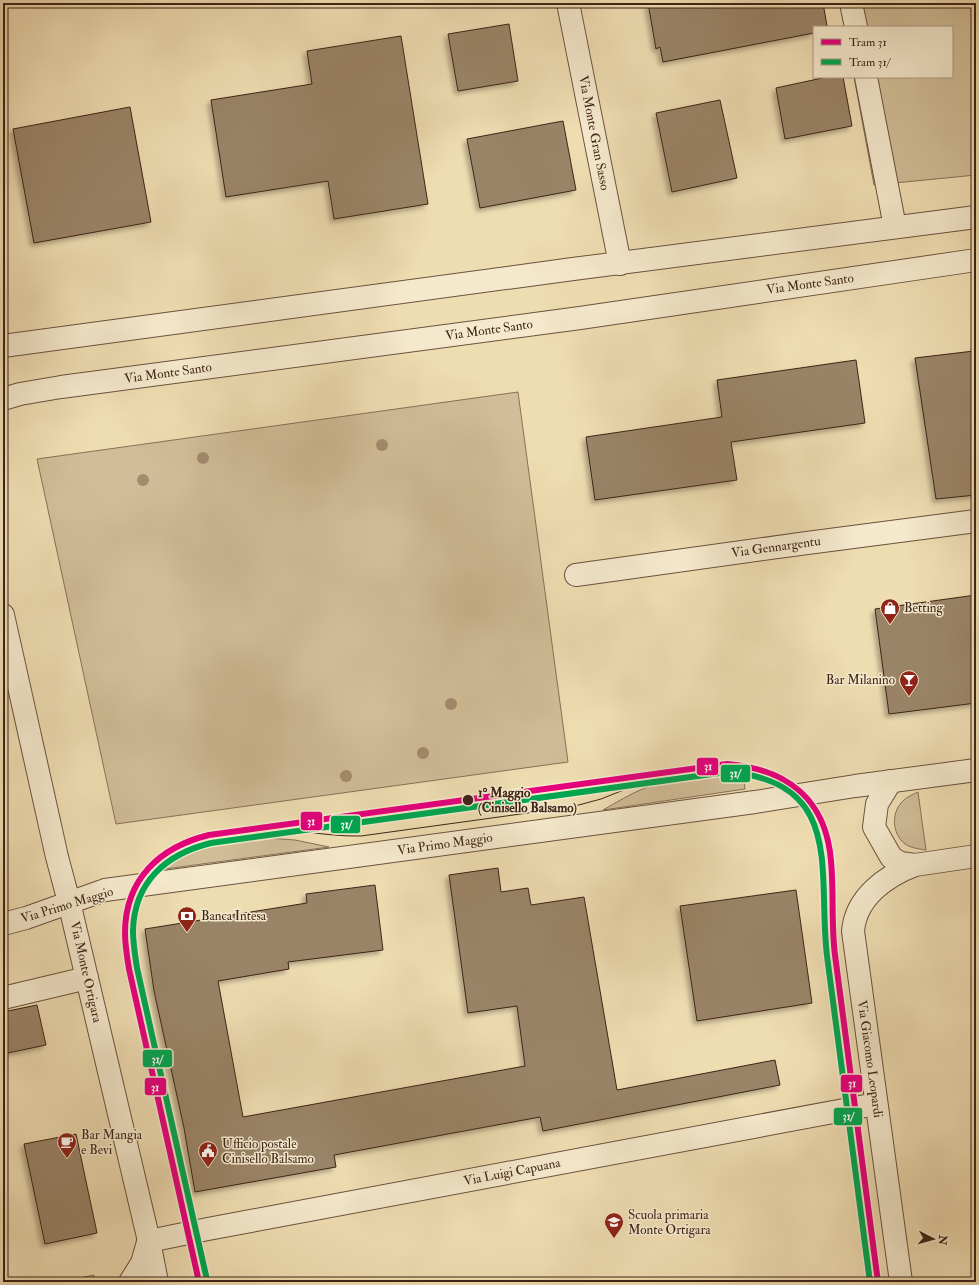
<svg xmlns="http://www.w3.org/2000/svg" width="979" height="1285" viewBox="0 0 979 1285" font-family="'IM FELL Double Pica',serif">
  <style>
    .green { fill: #d1be98; stroke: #887158 }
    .building { fill: #9a8468; stroke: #3e2417; filter: url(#shadow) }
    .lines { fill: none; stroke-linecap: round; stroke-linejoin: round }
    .minor-casing { stroke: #6a523e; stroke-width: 24 }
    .minor { stroke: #f5e9cd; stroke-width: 22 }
    .tram { stroke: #3e2417; stroke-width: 1 }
    .tram-1-casing { stroke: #f5e9cd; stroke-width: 9 }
    .tram-2-casing { stroke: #f5e9cd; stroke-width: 9 }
    .tram-1 { stroke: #e5007d; stroke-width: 6 }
    .tram-2 { stroke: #00a651; stroke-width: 6 }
    .tree { fill: #a28c6e }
    .stop-dot { fill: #3e2417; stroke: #f5e9cd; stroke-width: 1.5 }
    .labels { text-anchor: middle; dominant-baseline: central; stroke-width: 3; stroke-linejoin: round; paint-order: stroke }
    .street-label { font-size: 13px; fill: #3e2417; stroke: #f5e9cd }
    .poi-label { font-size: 13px; fill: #3e2417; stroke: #f5e9cd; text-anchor: start }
    .stop-label { font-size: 13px; font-weight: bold; fill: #3e2417; stroke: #f5e9cd; text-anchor: start }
    .line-badge { stroke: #f5e9cd; stroke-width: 1.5 }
    .badge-label { font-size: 11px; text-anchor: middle; font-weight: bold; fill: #fff }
  </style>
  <defs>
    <filter id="shadow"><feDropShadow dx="-3.5" dy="3.5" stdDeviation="2" flood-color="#0004"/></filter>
  </defs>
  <rect width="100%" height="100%" fill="#efddb2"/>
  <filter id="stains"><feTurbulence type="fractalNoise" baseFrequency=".005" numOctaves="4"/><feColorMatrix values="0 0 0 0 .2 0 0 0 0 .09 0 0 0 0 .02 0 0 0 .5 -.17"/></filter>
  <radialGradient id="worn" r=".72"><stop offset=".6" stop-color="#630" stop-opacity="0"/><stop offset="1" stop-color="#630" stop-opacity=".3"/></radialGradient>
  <g class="green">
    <path d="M841,3H976V175L874,185L854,77H952V27H845Z"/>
    <path d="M518,392L568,762L116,824L37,459Z"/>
    <path d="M733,772L743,773L745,789L603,810C617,802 630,794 645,788C673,777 703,773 733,772Z"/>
    <path d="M918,792L926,850C919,849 911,848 905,844C892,834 891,813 902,802C906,797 912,795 918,792Z"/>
    <path d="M266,838L295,840L329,847L157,870C163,865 170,859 177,855C205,842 236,840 266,838Z"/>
    <path d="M94,1275L95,1282H61Z"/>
  </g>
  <g class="building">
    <path d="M648,3H823L827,26L814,27V33L663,62L660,47L656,49Z"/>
    <path d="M509,24L518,81L458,91L448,34Z"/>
    <path d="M401,36L428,204L334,219L328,181L226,197L211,100L312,84L307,51Z"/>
    <path d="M827,77H843L852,126L785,139L776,88Z"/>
    <path d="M720,100L737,178L672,192L656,113Z"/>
    <path d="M130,107L151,222L34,243L13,129Z"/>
    <path d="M563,121L576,190L480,208L467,139Z"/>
    <path d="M974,351L976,366V495L936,499L915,358Z"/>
    <path d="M856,360L865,423L731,442L737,480L595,500L586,437L722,417L717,380Z"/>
    <path d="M976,595V703L889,714L875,609Z"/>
    <path d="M498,868L501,892L528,888L531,905L584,897L617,1090L775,1060L780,1085L543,1131L540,1117L334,1155L336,1167L195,1192L184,1128L154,991L145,929L307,903L306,894L375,885L383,950L288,962L289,969L218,981L243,1117L525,1066L517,1006L468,1013L449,875Z"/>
    <path d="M796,890L812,1003L697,1021L680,906Z"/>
    <path d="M37,1005L46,1045L3,1054V1012Z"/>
    <path d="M76,1134L97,1233L45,1244L24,1144Z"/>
  </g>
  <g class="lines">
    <defs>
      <g id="minor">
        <path d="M568,3L620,264"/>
        <path d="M851,3L856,27"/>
        <path d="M866,77L895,227"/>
        <path d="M3,346L573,269L976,217"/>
        <path d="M3,399L20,394L61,387L580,318L976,260"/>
        <path d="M576,575L807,543L976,521"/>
        <path d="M3,615L57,857L69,902L149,1241L157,1282"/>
        <path d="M891,781L877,804L874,827L891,857L900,863L915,865L976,856"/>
        <path d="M3,924L26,918L105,890L755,802L855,786L976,770"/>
        <path d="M3,998L87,978"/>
        <path d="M149,1241L208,1229L876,1104"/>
        <path d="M130,1282L142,1263L148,1242"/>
        <path d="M901,1282L853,931C856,897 886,876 915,865"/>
      </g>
    </defs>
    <use href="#minor" class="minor-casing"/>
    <use href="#minor" class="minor"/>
    <path class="tram" d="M242,830C282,825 321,837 361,836L557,809L575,806L601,799L659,776L694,768"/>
    <defs>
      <path id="tram-1" d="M199,1282L129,969C127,957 125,945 125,933C125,879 160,847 209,835L727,764C787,769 826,799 831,861C834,892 831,924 835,955L878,1282"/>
      <path id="tram-2" d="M207,1280L137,968C135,955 133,943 133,931C134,882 166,854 211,843L727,772C846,781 817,873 827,956L870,1282"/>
    </defs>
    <use href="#tram-1" class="tram-1-casing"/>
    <use href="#tram-2" class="tram-2-casing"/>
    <use href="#tram-1" class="tram-1"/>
    <use href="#tram-2" class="tram-2"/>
  </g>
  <g class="tree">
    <circle cx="382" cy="445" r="6"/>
    <circle cx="203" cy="458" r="6"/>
    <circle cx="143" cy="480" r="6"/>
    <circle cx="451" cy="704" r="6"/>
    <circle cx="423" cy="753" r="6"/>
    <circle cx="346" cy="776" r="6"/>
  </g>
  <defs>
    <symbol id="shop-pin" viewBox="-11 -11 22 30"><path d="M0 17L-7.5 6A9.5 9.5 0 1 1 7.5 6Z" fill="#8f2418" stroke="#f5e9cd"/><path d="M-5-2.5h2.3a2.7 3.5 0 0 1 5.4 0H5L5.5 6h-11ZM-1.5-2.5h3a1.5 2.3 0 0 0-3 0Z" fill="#fff"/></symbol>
    <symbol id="bar-pin" viewBox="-11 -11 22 30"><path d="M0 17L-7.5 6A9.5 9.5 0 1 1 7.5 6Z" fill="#8f2418" stroke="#f5e9cd"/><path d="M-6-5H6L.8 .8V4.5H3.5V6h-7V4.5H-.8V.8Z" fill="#fff"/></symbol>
    <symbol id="bank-pin" viewBox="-11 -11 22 30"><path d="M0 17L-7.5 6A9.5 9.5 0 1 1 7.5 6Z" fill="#8f2418" stroke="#f5e9cd"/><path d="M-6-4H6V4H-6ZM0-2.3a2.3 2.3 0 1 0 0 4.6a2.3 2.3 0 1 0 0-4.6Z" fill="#fff"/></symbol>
    <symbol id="cafe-pin" viewBox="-11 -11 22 30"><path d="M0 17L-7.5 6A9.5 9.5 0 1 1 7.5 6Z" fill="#8f2418" stroke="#f5e9cd"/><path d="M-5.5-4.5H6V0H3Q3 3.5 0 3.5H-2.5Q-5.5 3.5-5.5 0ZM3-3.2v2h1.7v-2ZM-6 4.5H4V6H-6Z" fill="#fff"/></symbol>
    <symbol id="civic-pin" viewBox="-11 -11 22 30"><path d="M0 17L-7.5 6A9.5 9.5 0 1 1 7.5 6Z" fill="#8f2418" stroke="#f5e9cd"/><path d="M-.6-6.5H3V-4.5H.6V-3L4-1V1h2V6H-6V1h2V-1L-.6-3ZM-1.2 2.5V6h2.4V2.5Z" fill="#fff"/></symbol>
    <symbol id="school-pin" viewBox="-11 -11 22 30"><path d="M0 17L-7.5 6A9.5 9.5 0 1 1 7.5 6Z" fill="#8f2418" stroke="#f5e9cd"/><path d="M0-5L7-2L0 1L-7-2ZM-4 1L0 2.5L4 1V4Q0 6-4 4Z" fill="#fff"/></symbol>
  </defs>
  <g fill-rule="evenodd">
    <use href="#shop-pin" x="879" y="597" width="22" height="30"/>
    <use href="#bar-pin" x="898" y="669" width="22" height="30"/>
    <use href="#bank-pin" x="176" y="905" width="22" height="30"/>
    <use href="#cafe-pin" x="56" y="1131" width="22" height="30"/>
    <use href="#civic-pin" x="197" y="1140" width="22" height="30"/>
    <use href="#school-pin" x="603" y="1211" width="22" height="30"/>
  </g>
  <circle class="stop-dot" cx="468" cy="800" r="6"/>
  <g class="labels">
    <g class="street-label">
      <text transform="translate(594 133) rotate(79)">Via Monte Gran Sasso</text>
      <text transform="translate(810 284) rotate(-8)">Via Monte Santo</text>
      <text transform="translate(489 330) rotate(-8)">Via Monte Santo</text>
      <text transform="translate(168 373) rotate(-8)">Via Monte Santo</text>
      <text transform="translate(776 547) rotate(-8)">Via Gennargentu</text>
      <text transform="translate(445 844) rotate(-8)">Via Primo Maggio</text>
      <text transform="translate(67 905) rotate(-17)">Via Primo Maggio</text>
      <text transform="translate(86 972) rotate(77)">Via Monte Ortigara</text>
      <text transform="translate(870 1059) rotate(82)">Via Giacomo Leopardi</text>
      <text transform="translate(512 1172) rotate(-11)">Via Luigi Capuana</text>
    </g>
    <g class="poi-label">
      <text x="904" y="608">Betting</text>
      <text x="895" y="680" text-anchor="end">Bar Milanino</text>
      <text x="201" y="916">Banca Intesa</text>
      <text x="81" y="1135">Bar Mangia<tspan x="81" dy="15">e Bevi</tspan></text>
      <text x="222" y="1144">Ufficio postale<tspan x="222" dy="15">Cinisello Balsamo</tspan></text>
      <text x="628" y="1215">Scuola primaria<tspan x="628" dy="15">Monte Ortigara</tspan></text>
    </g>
    <g class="stop-label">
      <text x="478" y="793">1° Maggio<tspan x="478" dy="15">(Cinisello Balsamo)</tspan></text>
    </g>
  </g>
  <g class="line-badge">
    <rect x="696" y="757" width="23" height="19" rx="4" fill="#e5007d"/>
    <rect x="720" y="764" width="31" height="19" rx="4" fill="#00a651"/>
    <rect x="300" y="811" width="23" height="20" rx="4" fill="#e5007d"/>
    <rect x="330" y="815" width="31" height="19" rx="4" fill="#00a651"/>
    <rect x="142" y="1049" width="31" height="19" rx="4" fill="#00a651"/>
    <rect x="840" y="1074" width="23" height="19" rx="4" fill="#e5007d"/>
    <rect x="144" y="1077" width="23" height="19" rx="4" fill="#e5007d"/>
    <rect x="833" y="1107" width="30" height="19" rx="4" fill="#00a651"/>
  </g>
  <g class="badge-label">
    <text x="708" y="770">31</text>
    <text x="735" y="777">31/</text>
    <text x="311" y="825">31</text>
    <text x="346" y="828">31/</text>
    <text x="157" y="1063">31/</text>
    <text x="852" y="1087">31</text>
    <text x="155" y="1091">31</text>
    <text x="848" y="1120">31/</text>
  </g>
  <rect width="979" height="1285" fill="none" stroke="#efddb2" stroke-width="16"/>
  <rect x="4" y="4" width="971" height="1277" fill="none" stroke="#3e2417" stroke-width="2"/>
  <rect x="8" y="8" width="963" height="1269" fill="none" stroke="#3e2417"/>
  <rect x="813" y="26" width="140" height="52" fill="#f5e9cd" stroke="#ac9a84"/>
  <rect x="821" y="39" width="20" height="6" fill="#e5007d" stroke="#ac9a84"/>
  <text x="849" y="46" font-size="12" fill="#3e2417">Tram 31</text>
  <rect x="821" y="59" width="20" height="6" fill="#00a651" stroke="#ac9a84"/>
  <text x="849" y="66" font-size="12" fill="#3e2417">Tram 31/</text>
  <g transform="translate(933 1239) rotate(96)" stroke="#f5e9cd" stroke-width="3" paint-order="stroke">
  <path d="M0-3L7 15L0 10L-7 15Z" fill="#3e2417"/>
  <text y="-6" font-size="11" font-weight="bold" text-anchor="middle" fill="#3e2417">N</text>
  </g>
  <rect width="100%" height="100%" filter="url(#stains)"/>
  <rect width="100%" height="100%" fill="url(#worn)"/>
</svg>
